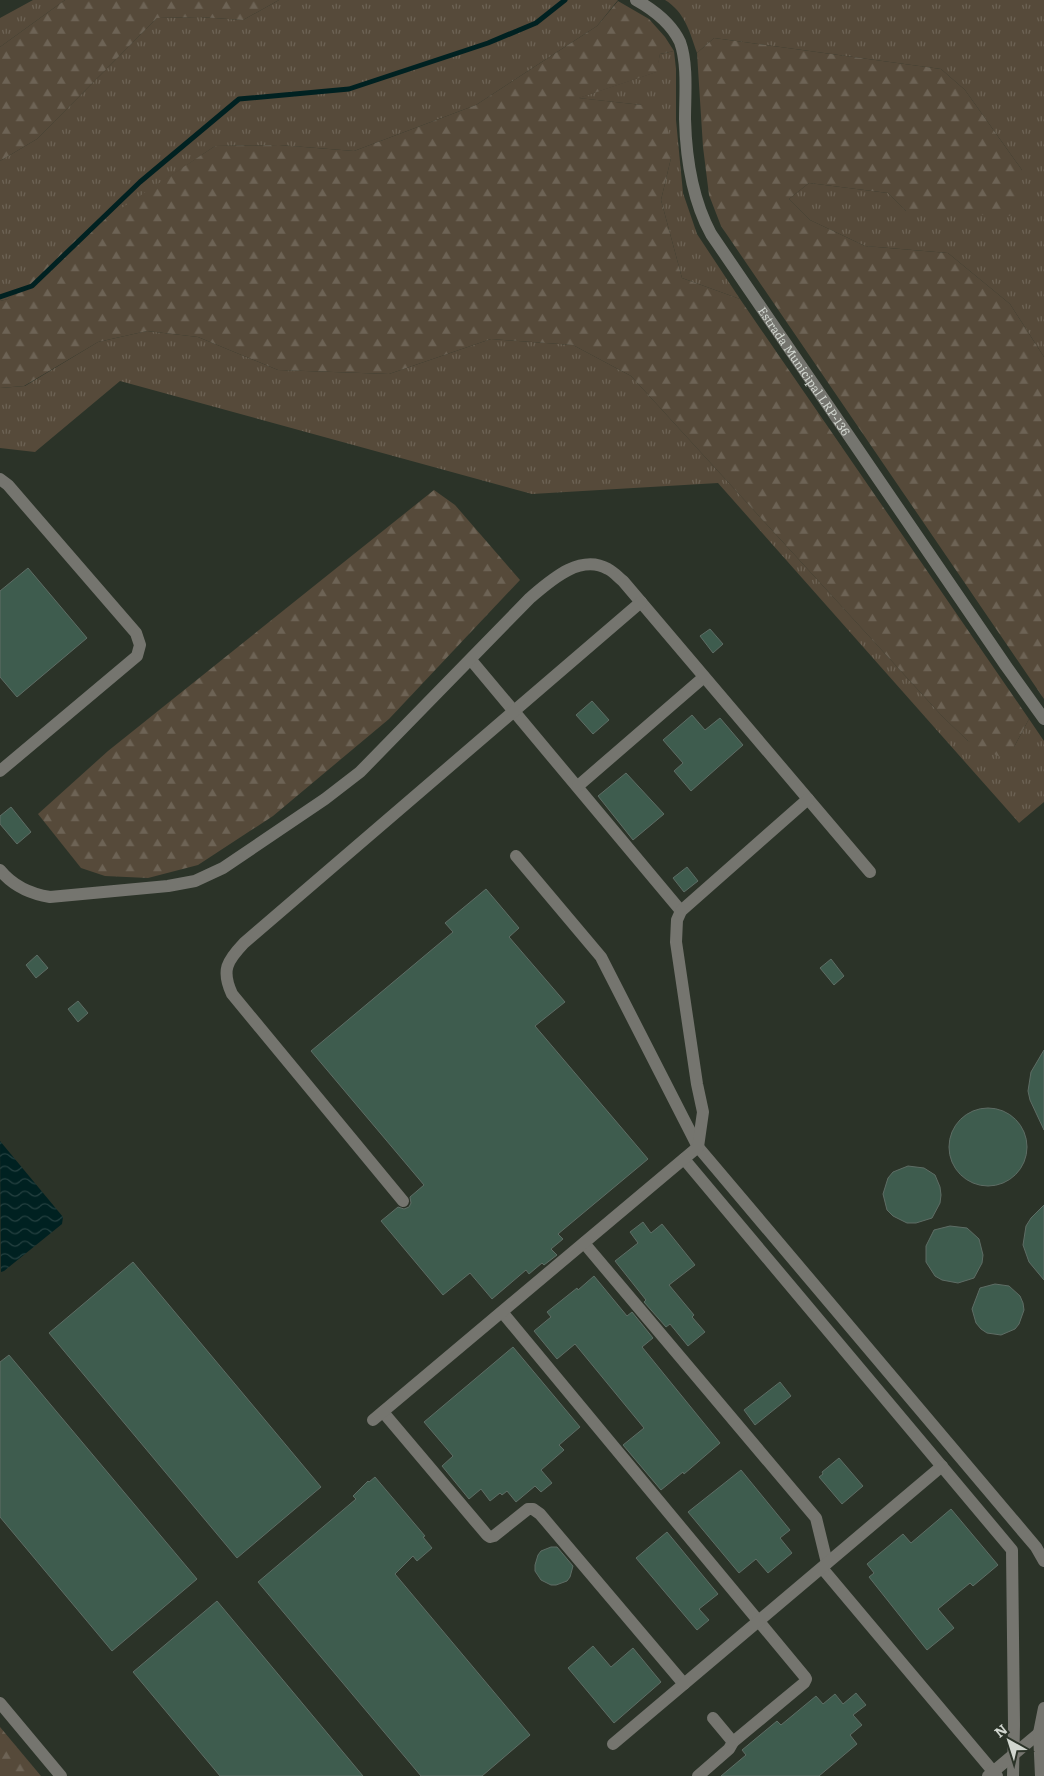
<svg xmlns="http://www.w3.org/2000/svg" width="1044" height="1776" viewBox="0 0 1044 1776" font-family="Literata,serif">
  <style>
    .grass { fill: url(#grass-tufts) }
    .forest { fill: url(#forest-firs) }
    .water { fill: url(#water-waves) }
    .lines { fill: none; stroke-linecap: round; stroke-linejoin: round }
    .stream { stroke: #002121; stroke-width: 5 }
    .building { fill: #3e5c4e; stroke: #5e6d65 }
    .minor { stroke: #75756f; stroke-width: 12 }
    .labels { text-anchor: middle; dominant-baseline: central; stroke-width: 5; stroke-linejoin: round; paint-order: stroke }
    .street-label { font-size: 12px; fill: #d1d6cf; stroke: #2b3328 }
  </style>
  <defs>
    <pattern id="grass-tufts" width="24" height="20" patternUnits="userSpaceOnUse" patternTransform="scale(1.25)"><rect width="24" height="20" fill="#564a3a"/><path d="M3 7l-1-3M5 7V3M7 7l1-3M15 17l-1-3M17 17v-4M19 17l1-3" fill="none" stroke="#6d6355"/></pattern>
    <pattern id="forest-firs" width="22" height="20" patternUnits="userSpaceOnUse" patternTransform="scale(1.25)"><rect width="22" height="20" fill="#564a3a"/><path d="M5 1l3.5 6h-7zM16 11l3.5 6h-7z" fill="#6d6355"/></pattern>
    <pattern id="water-waves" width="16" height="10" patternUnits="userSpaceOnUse" patternTransform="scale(1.25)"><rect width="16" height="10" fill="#002121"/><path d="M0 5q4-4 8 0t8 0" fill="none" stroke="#244040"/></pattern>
  </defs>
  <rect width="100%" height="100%" fill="#2b3328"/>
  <g class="grass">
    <path d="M33,0H65L0,47V18Z"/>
    <path d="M279,0H618L597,26L476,105L354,151L279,145L215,146L156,186L8,299L0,301V161L37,139L157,18L199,17L243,20Z"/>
    <path d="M665,0H1044V357L1010,304L948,253L865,246L810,220L789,199L809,183L888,193L906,211L1022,170L965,90L941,69L714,38L697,53C690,33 685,12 665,0Z"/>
    <path d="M674,51L676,69V120L683,193L697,234L740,299L682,278L661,200L671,158L642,105L578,98L656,72L660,54Z"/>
    <path d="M147,331L198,337L278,370L389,374L491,339L573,345L631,376L942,716L968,741L1014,747L1029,719L1044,741V802L1019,823L718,483L532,494L120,381L35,452L0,448V388L25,386L98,342Z"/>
  </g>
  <g class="forest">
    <path d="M65,0H279L243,20L199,17L157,18L37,139L0,161V47Z"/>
    <path d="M618,1L649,19L665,37L674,51L660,54L657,72L579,98L642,105L654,109L667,123L671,158L661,200L682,278L740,299L1029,719L1014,747L1000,757L968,741L942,716L631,376L573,345L491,339L389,374L278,370L198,337L147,331L98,342L24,386L0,388V301L8,299L78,237L215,146L279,145L354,151L476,105L597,26Z"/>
    <path d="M714,38L941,69L965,90L1022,170L1010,216L906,211L888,193L809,183L789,199L810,220L865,246L948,253L1010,304L1044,357V699L721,226L709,195L703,147L697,53Z"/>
    <path d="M434,490L455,505L520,580L389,719L273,816L198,865L148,878L105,876L81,868L38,814L108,751Z"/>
    <path d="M0,1727L41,1776H0Z"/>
  </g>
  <path class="water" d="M0,1141L63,1217L62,1224L4,1271L1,1272Z"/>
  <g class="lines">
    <path class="stream" d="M0,297L32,286L140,182L239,99L349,89L488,43L536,23L565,0"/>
  </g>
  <g class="building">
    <path d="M28,568L87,638L17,697L0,677V591Z"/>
    <path d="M710,629L723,644L713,653L700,636Z"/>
    <path d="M592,701L609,720L593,734L576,715Z"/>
    <path d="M692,715L705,730L720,718L743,745L691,791L674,771L683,763L663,740Z"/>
    <path d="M626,773L664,814L633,840L598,796Z"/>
    <path d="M11,807L31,832L17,844L0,824V816Z"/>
    <path d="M687,867L698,881L684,892L673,878Z"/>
    <path d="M486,889L519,928L509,937L565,1002L535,1026L648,1159L558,1234L563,1239L551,1249L557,1255L544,1265L542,1263L529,1274L526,1270L492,1299L470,1273L443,1295L381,1221L398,1207L404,1209L409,1207L411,1203L410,1197L424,1185L311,1051L453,932L445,923Z"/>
    <path d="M37,955L48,968L36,978L26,965Z"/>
    <path d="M831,959L844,976L834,985L820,968Z"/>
    <path d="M78,1001L88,1013L78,1022L68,1009Z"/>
    <path d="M1044,1050V1130L1030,1100L1028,1091L1031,1072Z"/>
    <circle cx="988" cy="1147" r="39"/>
    <path d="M908,1166L924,1168L935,1175L940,1187L941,1195L940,1203L932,1218L916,1223H907L893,1216L887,1210L883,1194L888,1178L893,1172Z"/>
    <path d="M1044,1205V1280L1029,1262L1023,1245L1026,1226L1031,1218Z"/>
    <path d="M643,1222L651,1233L662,1224L695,1265L669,1285L694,1315L692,1317L705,1332L688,1346L670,1324L666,1327L644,1302L646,1300L615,1261L638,1243L630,1232Z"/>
    <path d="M950,1226L967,1228L979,1239L983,1255L982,1263L974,1278L958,1283L942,1280L935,1276L926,1262V1246L934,1230Z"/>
    <path d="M133,1262L321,1487L237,1558L49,1333Z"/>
    <path d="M594,1276L627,1316L632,1312L653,1338L642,1347L720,1443L684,1474L683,1472L661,1490L623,1445L644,1428L575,1344L557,1359L534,1331L551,1317L547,1312L577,1288L578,1290Z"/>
    <path d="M995,1284L1009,1286L1020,1296L1023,1303L1024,1310L1019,1324L1015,1329L1001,1335L987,1333L981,1329L976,1323L972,1309L980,1288Z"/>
    <path d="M513,1347L580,1427L559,1445L564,1450L541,1470L552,1483L541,1492L535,1486L516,1502L507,1491L502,1495L500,1493L490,1501L481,1489L469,1499L442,1466L453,1456L424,1422Z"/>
    <path d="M9,1355L197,1579L112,1651L0,1517V1362Z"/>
    <path d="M780,1382L791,1396L755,1425L744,1410Z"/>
    <path d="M839,1458L863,1486L842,1504L819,1477L823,1474L822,1472Z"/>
    <path d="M741,1470L790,1530L780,1538L792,1553L768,1573L756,1559L739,1573L688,1512Z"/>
    <path d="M375,1477L425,1536L423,1537L432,1548L417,1561L413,1556L395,1574L530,1735L482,1776H421L258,1582L356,1499L353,1496L368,1481L369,1482Z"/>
    <path d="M951,1509L998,1565L973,1586L970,1583L938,1609L954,1628L927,1650L869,1577L874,1573L867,1564L903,1534L911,1543Z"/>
    <path d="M667,1532L718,1594L699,1609L709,1620L697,1630L636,1558Z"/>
    <path d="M551,1547H557L573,1566L570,1577L567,1581L556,1585H551L541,1580L535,1571V1565L538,1555L541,1551Z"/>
    <path d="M217,1601L363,1776H220L133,1672Z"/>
    <path d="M593,1646L611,1667L633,1648L661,1682L614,1723L568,1668Z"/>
    <path d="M856,1693L866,1705L853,1715L862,1725L850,1735L857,1744L819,1776H721L746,1755L742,1750L777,1721L781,1725L816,1696L823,1704L835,1694L843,1704Z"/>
  </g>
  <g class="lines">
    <g class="minor">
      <path id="s1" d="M636,0C654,10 671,23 680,42C688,64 685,96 685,119C686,159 692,199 711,234L1006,666L1044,719"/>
      <path d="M0,479L8,485L136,633L140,645L137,656L0,771"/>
      <path d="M471,660L681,911"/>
      <path d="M578,786L704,677"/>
      <path d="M516,856L601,957L698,1147L1036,1547L1044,1561"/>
      <path d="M0,870C13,886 31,894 50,897L168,886L195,881L223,868L325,799L360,772L530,598C550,581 580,553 608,569C614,572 618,577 623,581L870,872"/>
      <path d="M684,1159L1012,1550L1014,1725L1013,1776"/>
      <path d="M403,1201L232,994C221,970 227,961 244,943L641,602"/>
      <path d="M584,1243L816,1518L827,1563"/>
      <path d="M502,1312L805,1677L806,1679L804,1683L733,1742L729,1749L698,1776"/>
      <path d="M383,1412L487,1535L490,1537L494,1536L528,1509H533L540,1514L684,1684"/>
      <path d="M373,1420L698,1147L703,1112L697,1084L676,942L677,920L681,911L808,799"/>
      <path d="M822,1568L997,1776"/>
      <path d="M0,1703L61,1776"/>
      <path d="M713,1718L733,1742"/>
      <path d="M613,1744L942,1466"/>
      <path d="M988,1776L1044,1729"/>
      <path d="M1041,1776L1039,1733L1044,1708"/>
    </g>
  </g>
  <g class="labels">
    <g class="street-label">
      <text stroke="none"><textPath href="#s1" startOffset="424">Estrada Municipal LRP-136</textPath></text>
    </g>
  </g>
  <g transform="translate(1009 1741) rotate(321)" stroke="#2b3328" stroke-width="4" paint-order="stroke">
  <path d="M0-4L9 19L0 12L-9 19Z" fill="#d1d6cf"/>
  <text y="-8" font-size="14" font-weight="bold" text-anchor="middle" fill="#d1d6cf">N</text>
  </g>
</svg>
